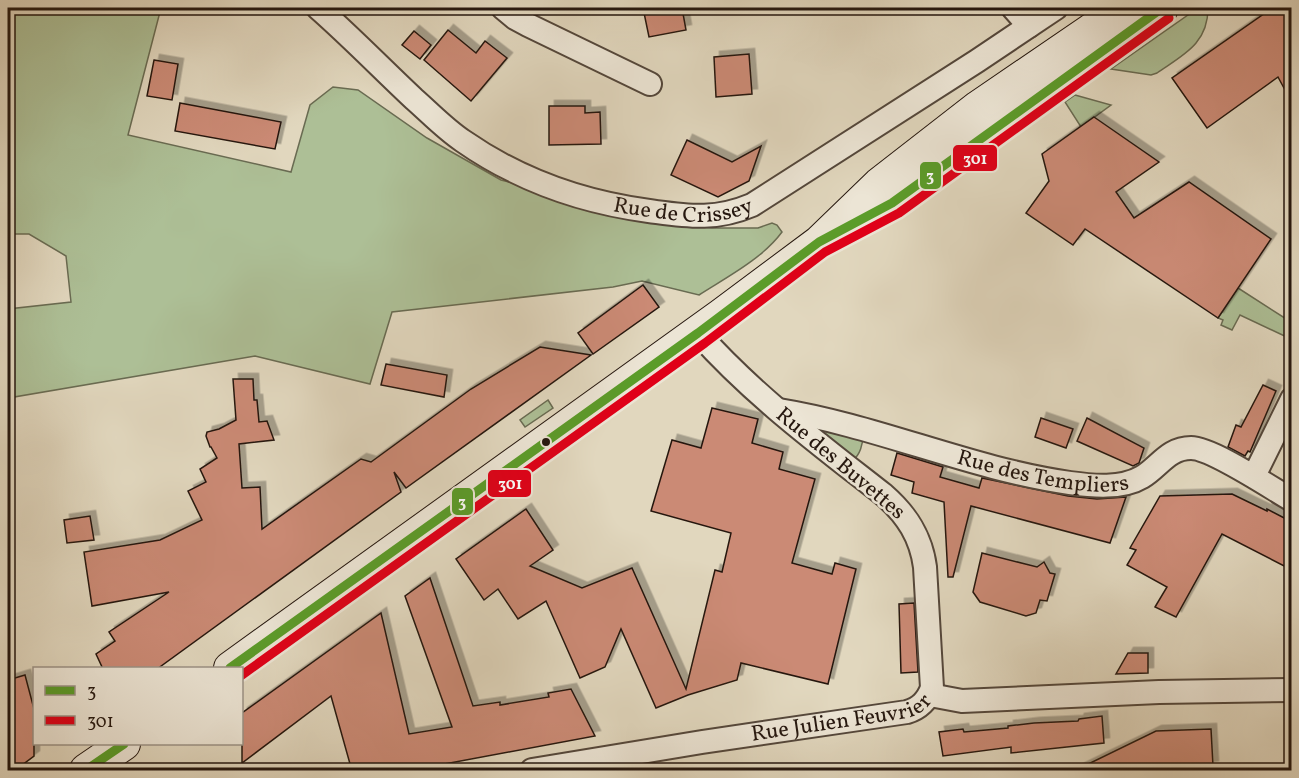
<svg xmlns="http://www.w3.org/2000/svg" width="1299" height="778" viewBox="0 0 1299 778" font-family="Vollkorn,serif">
<defs>
<filter id="shadow"><feDropShadow dx="5.5" dy="-5.5" stdDeviation="0" flood-color="#0004"/></filter>
</defs>
<rect width="100%" height="100%" fill="#e1d7be"/>
<filter id="stains"><feTurbulence type="fractalNoise" baseFrequency=".00333" numOctaves="4"/><feColorMatrix values="0 0 0 0 .2 0 0 0 0 .09 0 0 0 0 .02 0 0 0 .5 -.17"/></filter>
<radialGradient id="worn" r=".72"><stop offset=".6" stop-color="#630" stop-opacity="0"/><stop offset="1" stop-color="#630" stop-opacity=".3"/></radialGradient>
<!-- green -->
<g fill="#adbf96" stroke="#696b52" stroke-width="1.5">
<path d="M8 8H161L128 135 291 172 310 105 333 87 358 90 427 138 501 180 659 221 712 228H758L772 223 777 225 782 232C762 259 727 277 699 295L642 281 613 287 392 312 370 384 255 356 8 398V309L71 302 66 256 29 234H8Z"/>
<path d="M1198 8H1208C1208 44 1183 55 1157 73L1151 75 1111 69Z"/>
<path d="M1075 95 1111 105 1081 127 1065 102Z"/>
<path d="M1238 288 1291 322V339L1240 315 1232 330 1221 325 1223 320 1218 318Z"/>
<path d="M548 400 553 408 525 427 520 420Z"/>
<path d="M806 420 863 435C863 444 860 455 853 460Z"/>
</g>
<!-- building -->
<g fill="#cb8a75" stroke="#25170f" stroke-width="1.5" filter="url(#shadow)">
<path d="M643 8H682L686 30 649 37Z"/>
<path d="M1266 8H1292V103L1278 77 1207 128 1172 78 1265 13Z"/>
<path d="M448 30 476 53 485 41 507 58 471 101 424 60Z"/>
<path d="M414 31 431 45 420 59 402 45Z"/>
<path d="M749 54 752 94 716 97 714 57Z"/>
<path d="M154 60 178 64 172 100 147 96Z"/>
<path d="M180 103 281 122 275 149 175 131Z"/>
<path d="M549 106H585V113L600 112 601 144 549 145Z"/>
<path d="M1094 117 1159 162 1116 192 1134 218 1189 182 1271 239 1218 318 1085 229 1073 245 1026 213 1049 181 1042 154Z"/>
<path d="M687 140 732 162 761 146 749 181 718 197 671 175Z"/>
<path d="M643 285 659 307 593 354 578 333Z"/>
<path d="M540 347 591 355 406 488 394 472 401 492 157 669H103L96 654 115 641 109 632 169 592 92 606 84 552 160 540 202 520 188 491 206 482 200 469 217 458 211 447H210L206 436 207 432 219 429 236 420 233 379H253L254 400H257L259 422 267 421 274 440 239 444 242 488 260 487 262 529 361 459 371 462 471 389Z"/>
<path d="M386 364 447 375 444 397 381 385Z"/>
<path d="M1263 385 1276 391 1250 452 1248 451 1245 456 1228 447 1236 425 1241 427Z"/>
<path d="M712 408 758 419 752 443 783 452 779 469 815 479 792 563 832 574 835 563 856 569 828 684 741 663 737 680 688 695 656 708 621 629 605 667 580 678 546 601 518 619 498 589 484 600 456 559 526 509 553 550 530 566 582 588 632 568 686 689 715 570 722 572 731 533 651 511 672 440 701 448Z"/>
<path d="M1041 418 1073 429 1066 448 1035 437Z"/>
<path d="M1087 418 1144 448 1139 463 1133 466 1077 441Z"/>
<path d="M897 453 943 467 940 477 979 488 982 478 1068 496 1097 499 1126 497 1110 543 971 506 953 577H948L944 502 912 493 914 482 891 475Z"/>
<path d="M1232 494 1267 511V509L1292 522V570L1222 534 1176 617 1155 607 1167 587 1127 565 1136 550 1130 548 1160 496Z"/>
<path d="M90 516 94 540 67 543 64 520Z"/>
<path d="M982 553 1037 567 1044 562 1050 573 1055 574 1047 601 1040 600 1036 613 1026 616 980 602 973 592Z"/>
<path d="M430 578 473 706 500 702V705L549 697 548 693 571 689 595 736 407 771H352L331 696 242 763V713L381 613 409 734 452 727 405 596Z"/>
<path d="M914 603 918 672 901 673 899 604Z"/>
<path d="M1128 653H1148V673L1116 674Z"/>
<path d="M25 675 34 709V756L14 771H8V680Z"/>
<path d="M1102 716 1104 743 1011 753V747L943 756 939 732 963 729 964 732 1008 728V726L1034 723 1078 721 1079 719Z"/>
<path d="M1211 729 1213 766 1183 771H1074L1156 731Z"/>
</g>
<g fill="none" stroke-linecap="round" stroke-linejoin="round">
<!-- street casing -->
<g stroke="#54473b" stroke-width="26">
<g id="street">
<path id="s1" d="M318 8C351 37 382 69 414 99 430 113 445 129 463 141 519 180 581 202 649 211 688 216 714 221 752 205L977 61 1056 8"/>
<path d="M503 8 515 18 528 25 650 84"/>
<path d="M1013 8 1029 26"/>
<path id="s2" d="M779 410C878 426 971 469 1070 483 1092 486 1122 489 1142 477 1159 467 1168 448 1191 448 1212 448 1271 488 1292 500"/>
<path d="M1254 476 1292 399"/>
<path d="M930 695 962 701 1159 692 1292 690"/>
<path id="s3" d="M532 770 702 742 907 712C920 708 927 701 932 688L925 567C921 537 907 515 884 495 819 444 753 395 698 333"/>
</g>
</g>
<!-- secondary casing -->
<g stroke="#25170f" stroke-width="34">
<g id="secondary">
<path d="M854 223 898 198 1162 8"/>
<path d="M230 668 721 315 819 242 879 184 978 107 1123 8"/>
<path d="M86 770 124 744"/>
</g>
</g>
<!-- street -->
<use href="#street" stroke="#ece5d5" stroke-width="22"/>
<!-- secondary -->
<use href="#secondary" stroke="#ece5d5" stroke-width="32"/>
<!-- bus-1 casing -->
<g stroke="#ece5d5" stroke-width="14">
<g id="bus-1">
<path d="M230 668 698 333 819 242 892 203 1162 8"/>
<path d="M86 770 124 744"/>
</g>
</g>
<!-- bus-2 casing -->
<g stroke="#ece5d5" stroke-width="14">
<path id="bus-2" d="M242 675 705 343 825 252 899 213 1169 18"/>
</g>
<!-- bus-1 -->
<use href="#bus-1" stroke="#5b9c29" stroke-width="9"/>
<!-- bus-2 -->
<use href="#bus-2" stroke="#e00018" stroke-width="9"/>
</g>
<!-- markers -->
<circle fill="#25170f" stroke="#ece5d5" stroke-width="2" cx="546" cy="442" r="5"/>
<g text-anchor="middle" dominant-baseline="central" stroke-width="5" stroke-linejoin="round" paint-order="stroke">
<!-- street labels -->
<g font-size="22" fill="#25170f" stroke="#ece5d5">
<text stroke="none"><textPath href="#s1" startOffset="432">Rue de Crissey</textPath></text>
<text transform="translate(840 464) rotate(40)">Rue des Buvettes</text>
<text stroke="none"><textPath href="#s2" startOffset="272">Rue des Templiers</textPath></text>
<text stroke="none"><textPath href="#s3" startOffset="314">Rue Julien Feuvrier</textPath></text>
</g>
</g>
<g stroke="#ece5d5" stroke-width="2">
<rect x="952" y="144" width="46" height="28" rx="6" fill="#e00018"/>
<rect x="919" y="161" width="23" height="29" rx="6" fill="#5b9c29"/>
<rect x="487" y="469" width="45" height="29" rx="6" fill="#e00018"/>
<rect x="451" y="487" width="23" height="29" rx="6" fill="#5b9c29"/>
</g>
<g font-size="16" text-anchor="middle" font-weight="bold" fill="#fff">
<text x="975" y="164">301</text>
<text x="930" y="181">3</text>
<text x="510" y="489">301</text>
<text x="462" y="507">3</text>
</g>
<!-- margin -->
<rect width="1299" height="778" fill="none" stroke="#e1d7be" stroke-width="30"/>
<rect x="9" y="9" width="1281" height="760" fill="none" stroke="#25170f" stroke-width="3"/>
<rect x="15" y="15" width="1269" height="748" fill="none" stroke="#25170f" stroke-width="1.5"/>
<!-- legend -->
<rect x="33" y="667" width="210" height="78" fill="#ece5d5" stroke="#9c9386" stroke-width="1.5"/>
<rect x="45" y="686" width="30" height="9" fill="#5b9c29" stroke="#9c9386" stroke-width="1.5"/>
<text x="87" y="697" font-size="18" fill="#25170f">3</text>
<rect x="45" y="716" width="30" height="9" fill="#e00018" stroke="#9c9386" stroke-width="1.5"/>
<text x="87" y="727" font-size="18" fill="#25170f">301</text>
<rect width="100%" height="100%" filter="url(#stains)"/>
<rect width="100%" height="100%" fill="url(#worn)"/>
</svg>
